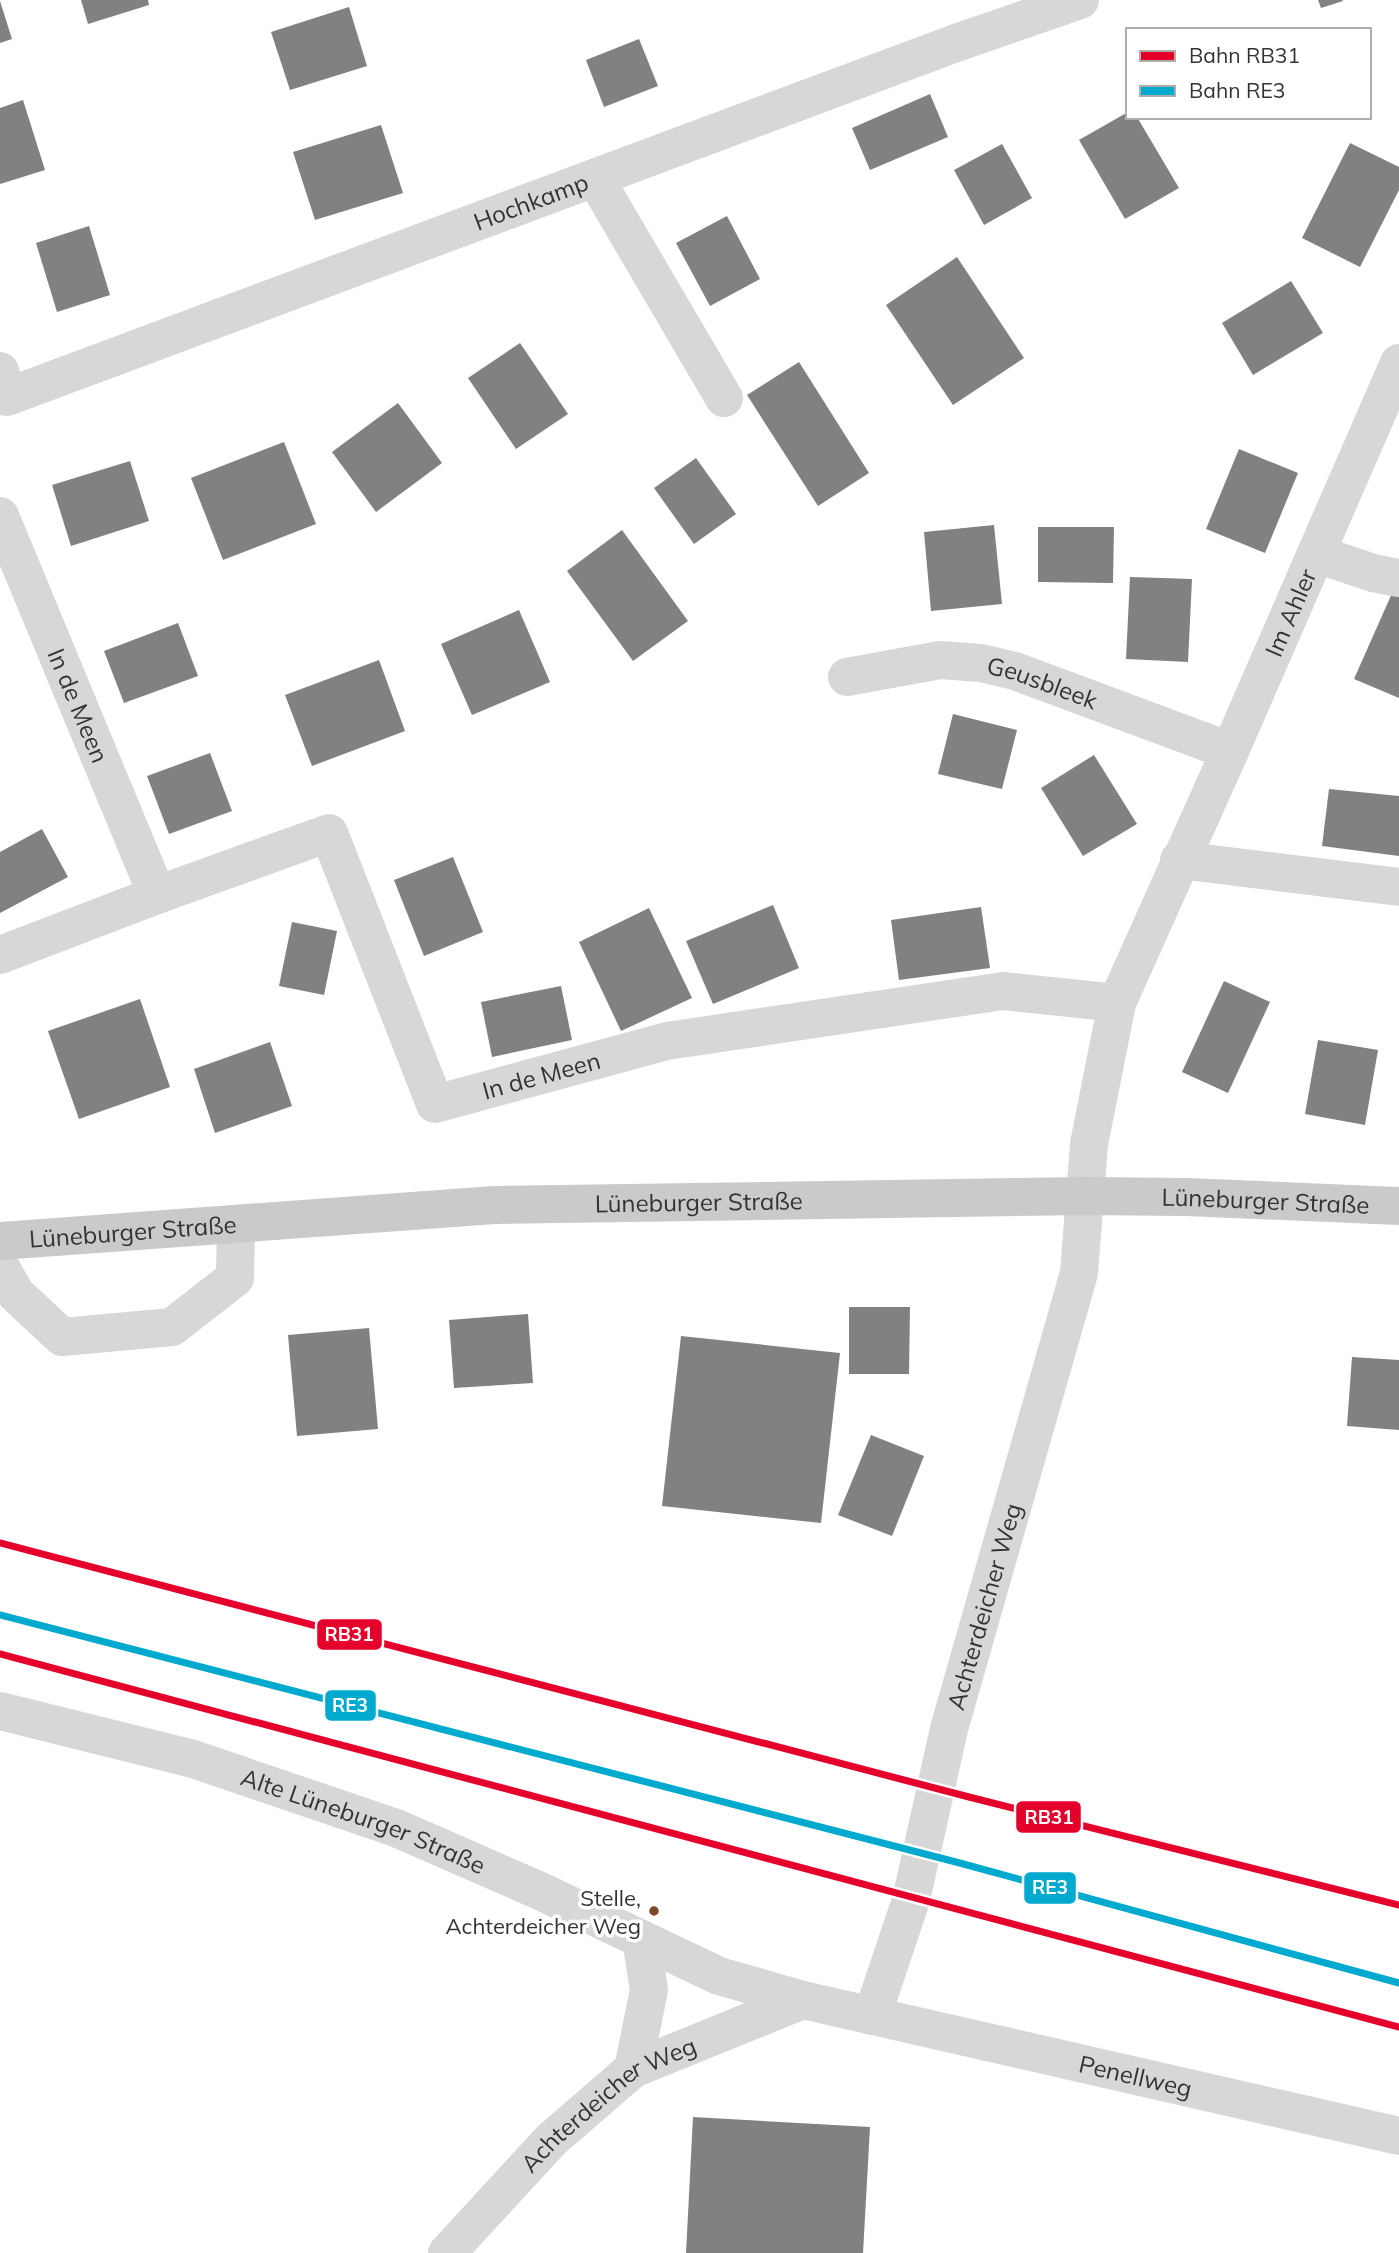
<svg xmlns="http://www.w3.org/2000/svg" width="1399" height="2253" viewBox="0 0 1399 2253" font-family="Mulish,sans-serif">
<rect width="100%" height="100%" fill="#fff"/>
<!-- building -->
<g fill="#818181">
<path d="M81 0H148L149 5 88 24Z"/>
<path d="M1318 0H1342L1343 1 1321 8Z"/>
<path d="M0 1 12 39 0 43Z"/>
<path d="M349 7 367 66 290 90 271 32Z"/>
<path d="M639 39 658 86 604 107 586 60Z"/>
<path d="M930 94 948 137 870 170 852 128Z"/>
<path d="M23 100 45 170 0 184V108Z"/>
<path d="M1128 112V117H1137L1179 188 1125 219 1079 140Z"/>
<path d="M381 125 403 193 315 220 293 152Z"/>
<path d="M1350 143 1399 167V190L1360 267 1302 238Z"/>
<path d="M1002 144 1032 198 984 225 954 170Z"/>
<path d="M727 216 760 279 710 306 676 243Z"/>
<path d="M89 226 110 295 57 312 36 243Z"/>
<path d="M957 257 1024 358 953 405 886 305Z"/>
<path d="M1291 281 1323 333 1253 375 1222 323Z"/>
<path d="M520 343 568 414 516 449 468 378Z"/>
<path d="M799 362 869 473 818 506 747 395Z"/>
<path d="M398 403 442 463 376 512 332 452Z"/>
<path d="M284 442 316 524 223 560 191 478Z"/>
<path d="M1239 449 1298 473 1265 553 1206 529Z"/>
<path d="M696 458 736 514 694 544 654 488Z"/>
<path d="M130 461 149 521 71 546 52 485Z"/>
<path d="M994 525 1002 604 931 611 924 532Z"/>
<path d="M1038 527H1114L1113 583 1038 582Z"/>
<path d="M622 530 688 621 633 661 567 571Z"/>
<path d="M1130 577 1192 579 1188 662 1126 659Z"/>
<path d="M1393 591 1399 594V698L1354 679Z"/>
<path d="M519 610 550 682 472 715 441 644Z"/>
<path d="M178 623 198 676 124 703 104 651Z"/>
<path d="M379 660 405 731 312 766 285 695Z"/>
<path d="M953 714 1017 730 1002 789 938 774Z"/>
<path d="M210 753 232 811 169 834 147 776Z"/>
<path d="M1094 755 1137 824 1083 856 1041 788Z"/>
<path d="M1329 789 1399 796V856L1322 846Z"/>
<path d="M42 829 68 877 0 913V852Z"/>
<path d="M453 857 483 932 424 956 394 880Z"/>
<path d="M773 905 799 968 713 1004 686 941Z"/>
<path d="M981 907 990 968 899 980 891 920Z"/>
<path d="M649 908 692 998 621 1031 579 942Z"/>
<path d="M292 922 337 931 324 995 279 986Z"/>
<path d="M1224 981 1270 1002 1228 1093 1182 1072Z"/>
<path d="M561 986 572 1040 492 1057 481 1002Z"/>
<path d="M140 999 170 1087 79 1119 48 1031Z"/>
<path d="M1318 1040 1378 1050 1365 1125 1305 1114Z"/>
<path d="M270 1042 292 1106 215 1133 194 1069Z"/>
<path d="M849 1307H910L909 1374H849Z"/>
<path d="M528 1314 533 1383 454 1388 449 1320Z"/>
<path d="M369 1328 378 1429 297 1436 288 1335Z"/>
<path d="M681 1336 840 1353 821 1523 662 1506Z"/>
<path d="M1352 1357 1399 1360V1430L1347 1426Z"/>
<path d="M871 1435 924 1456 892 1536 838 1515Z"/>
<path d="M693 2117 870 2127 863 2253H686Z"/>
</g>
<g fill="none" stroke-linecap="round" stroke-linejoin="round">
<!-- minor -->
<g stroke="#d7d7d7" stroke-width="38">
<path d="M595 178 724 398"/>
<path id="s1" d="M0 371 7 397 956 43 1080 0"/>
<path id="s2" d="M0 516 157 895"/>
<path d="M1317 554 1373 573 1399 578"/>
<path id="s3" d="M847 677 940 660 981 663 1015 671 1230 751"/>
<path d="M1179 860 1399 887"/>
<path id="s4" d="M0 955 157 895 329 833 435 1104 667 1041 1003 991 1117 1003"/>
<path d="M0 1266 16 1294 62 1337 172 1327 235 1278 236 1224"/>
<path id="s5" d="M0 1711 193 1759 396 1828 538 1890 719 1976 803 2000 1399 2136"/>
<path id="s6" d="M872 2016 911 1900 949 1729 1079 1273 1089 1144 1117 1003 1230 751 1399 363"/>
<path d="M633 2069 649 1990 641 1939"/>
<path id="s7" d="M447 2253 551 2140 633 2069 803 2000"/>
</g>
<!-- major -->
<path stroke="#cacaca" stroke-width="38" id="s8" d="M0 1241 495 1205 1085 1196 1186 1197 1399 1206"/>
<!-- rail-1 casing -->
<g stroke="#fff" stroke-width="12">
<g id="rail-1">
<path d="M0 1543 969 1797 1399 1905"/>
<path d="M0 1654 1399 2027"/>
</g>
</g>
<!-- rail-2 casing -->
<g stroke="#fff" stroke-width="12">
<path id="rail-2" d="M0 1615 956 1862 1399 1983"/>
</g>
<!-- rail-1 -->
<use href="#rail-1" stroke="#e4002b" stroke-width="7"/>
<!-- rail-2 -->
<use href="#rail-2" stroke="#00a9ce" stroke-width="7"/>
</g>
<!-- markers -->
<circle fill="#7a4b2a" stroke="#fff" stroke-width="2.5" cx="654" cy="1911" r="6"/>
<g text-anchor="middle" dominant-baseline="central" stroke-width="7" stroke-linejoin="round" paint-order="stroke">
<!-- bus labels -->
<g font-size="22" fill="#333" stroke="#fff" text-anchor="end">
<text x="641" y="1898">Stelle,<tspan x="641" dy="28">Achterdeicher Weg</tspan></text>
</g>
<!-- street labels -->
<g font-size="24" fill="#333" stroke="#fff">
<text stroke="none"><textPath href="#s1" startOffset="586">Hochkamp</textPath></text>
<text stroke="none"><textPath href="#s6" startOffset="1472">Im Ahler</textPath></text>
<text stroke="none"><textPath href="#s3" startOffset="200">Geusbleek</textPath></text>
<text stroke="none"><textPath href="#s2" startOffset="205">In de Meen</textPath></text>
<text stroke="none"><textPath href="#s4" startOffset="752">In de Meen</textPath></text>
<text stroke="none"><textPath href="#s8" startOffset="1267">Lüneburger Straße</textPath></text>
<text stroke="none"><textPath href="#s8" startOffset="700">Lüneburger Straße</textPath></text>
<text stroke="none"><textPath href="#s8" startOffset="133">Lüneburger Straße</textPath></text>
<text stroke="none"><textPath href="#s6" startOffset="425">Achterdeicher Weg</textPath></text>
<text stroke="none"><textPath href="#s5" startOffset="380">Alte Lüneburger Straße</textPath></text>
<text stroke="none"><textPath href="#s5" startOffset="1197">Penellweg</textPath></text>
<text stroke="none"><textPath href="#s7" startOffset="222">Achterdeicher Weg</textPath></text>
</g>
</g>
<g stroke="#fff" stroke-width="2.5">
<rect x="316" y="1618" width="67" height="33" rx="7" fill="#e4002b"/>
<rect x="324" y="1689" width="53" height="33" rx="7" fill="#00a9ce"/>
<rect x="1015" y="1800" width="67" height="34" rx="7" fill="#e4002b"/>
<rect x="1023" y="1871" width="54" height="34" rx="7" fill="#00a9ce"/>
</g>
<g font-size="19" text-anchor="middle" font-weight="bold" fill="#fff">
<text x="349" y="1641">RB31</text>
<text x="350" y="1712">RE3</text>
<text x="1049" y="1824">RB31</text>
<text x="1050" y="1894">RE3</text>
</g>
<!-- legend -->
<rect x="1126" y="28" width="245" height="91" fill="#ffffff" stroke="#adadad" stroke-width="2"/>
<rect x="1140" y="51" width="35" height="10" fill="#e4002b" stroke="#adadad" stroke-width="2"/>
<text x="1189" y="63" font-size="21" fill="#333333">Bahn RB31</text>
<rect x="1140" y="86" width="35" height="10" fill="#00a9ce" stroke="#adadad" stroke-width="2"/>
<text x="1189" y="98" font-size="21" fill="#333333">Bahn RE3</text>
</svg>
